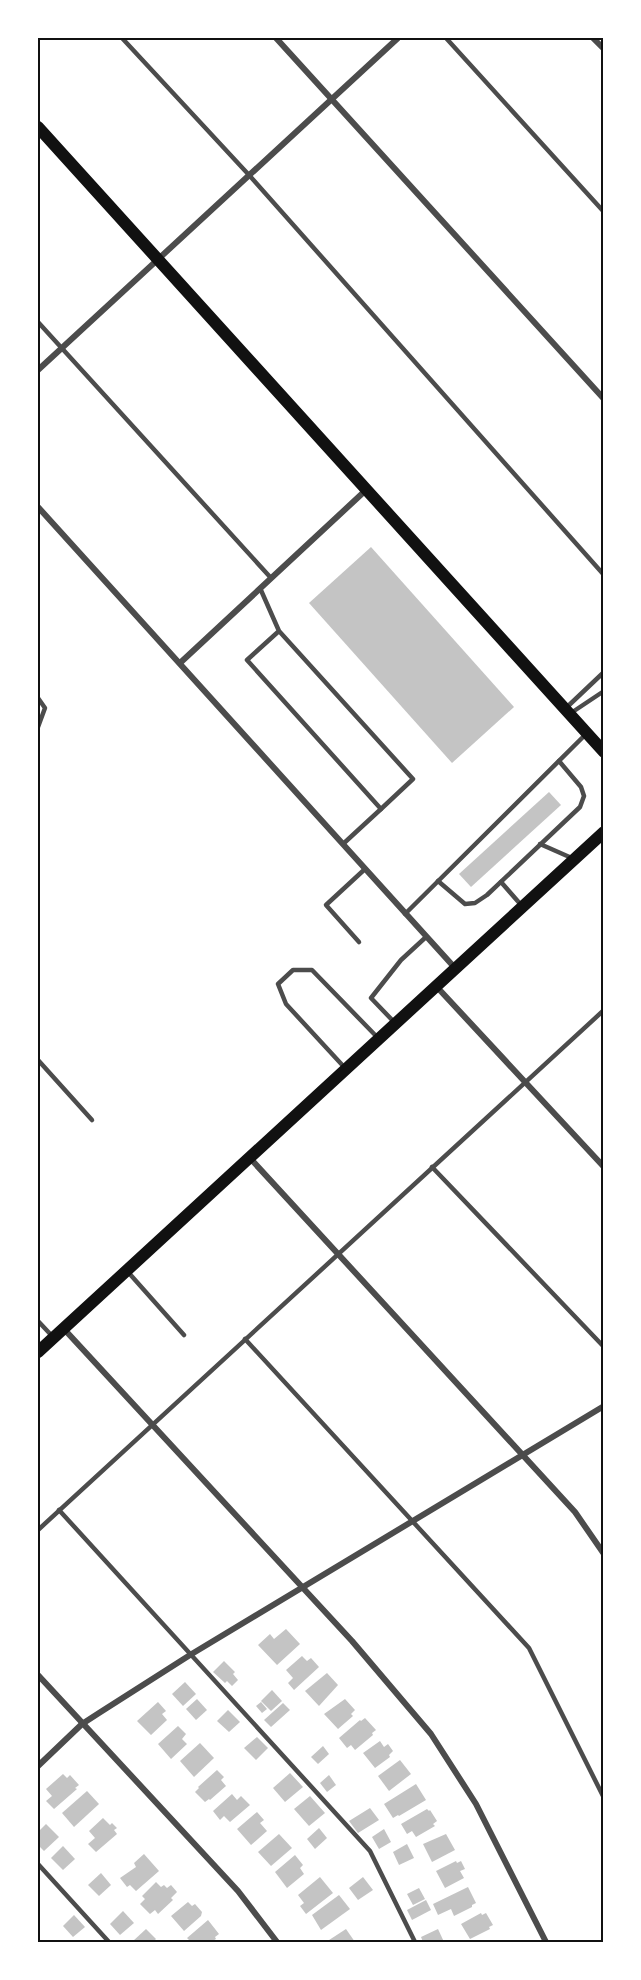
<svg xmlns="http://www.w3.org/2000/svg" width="641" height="1980" viewBox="0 0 641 1980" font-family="Rubik,sans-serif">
<rect width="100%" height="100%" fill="#fff"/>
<!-- building -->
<g fill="#c4c4c4">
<path d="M371 547 514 707 452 763 309 603Z"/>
<path d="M549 792 561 805 471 887 459 874Z"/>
<path d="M286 1629 300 1644 277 1665 258 1645 270 1634 274 1639Z"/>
<path d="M302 1656 307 1661 311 1658 319 1667 294 1690 288 1683 293 1678 286 1670Z"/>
<path d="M224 1661 235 1672 233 1674 238 1680 232 1686 227 1681 225 1683 213 1672Z"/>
<path d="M327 1673 338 1685 319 1706 305 1691Z"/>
<path d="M185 1682 196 1694 183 1706 172 1694Z"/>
<path d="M272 1690 282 1701 271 1711 261 1701Z"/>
<path d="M197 1699 207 1710 196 1720 186 1709Z"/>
<path d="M345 1699 355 1710 351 1714 353 1716 338 1729 324 1714Z"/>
<path d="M158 1702 166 1711 162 1714 167 1720 151 1735 137 1721Z"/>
<path d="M261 1702 267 1709 262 1713 256 1706Z"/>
<path d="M283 1703 290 1710 271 1727 264 1720Z"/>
<path d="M228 1710 240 1722 229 1732 217 1721Z"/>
<path d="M365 1718 376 1730 372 1733 373 1735 355 1750 351 1745 347 1748 339 1738 360 1720 361 1721Z"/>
<path d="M178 1726 186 1734 182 1739 187 1744 171 1759 158 1744Z"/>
<path d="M257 1737 268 1748 256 1760 244 1748Z"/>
<path d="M380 1741 384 1747 388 1744 393 1751 389 1755 390 1757 375 1768 363 1753Z"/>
<path d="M200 1743 214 1758 194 1777 180 1761Z"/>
<path d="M323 1746 329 1754 318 1764 311 1757Z"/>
<path d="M400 1760 411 1774 389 1791 378 1776Z"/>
<path d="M217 1770 224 1777 221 1780 226 1786 210 1800 209 1799 205 1802 195 1792 199 1788 198 1787Z"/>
<path d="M290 1773 303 1787 285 1802 273 1788Z"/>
<path d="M63 1774 67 1778 70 1775 79 1785 75 1788 77 1789 54 1809 46 1801 52 1796 46 1789Z"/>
<path d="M329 1775 336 1785 327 1792 320 1783Z"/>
<path d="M416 1784 426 1800 399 1816 398 1815 393 1818 384 1804Z"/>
<path d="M87 1791 99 1804 74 1827 62 1813Z"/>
<path d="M232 1794 237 1800 241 1796 250 1805 230 1822 224 1816 220 1820 213 1811Z"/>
<path d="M310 1796 325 1813 309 1826 294 1809Z"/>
<path d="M370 1808 379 1820 358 1833 349 1821Z"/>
<path d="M427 1809 429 1811 430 1810 437 1821 433 1824 435 1826 416 1837 412 1831 407 1834 401 1824Z"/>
<path d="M257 1812 264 1820 260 1823 267 1831 251 1845 237 1829Z"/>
<path d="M103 1818 110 1825 112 1823 117 1828 114 1830 117 1834 96 1852 88 1844 95 1838 89 1831Z"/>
<path d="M46 1824 59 1837 44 1851 38 1845V1832Z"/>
<path d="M319 1828 327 1838 315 1849 307 1839Z"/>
<path d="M384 1829 391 1842 379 1849 372 1837Z"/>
<path d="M279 1834 292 1848 271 1866 258 1852Z"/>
<path d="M446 1834 455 1850 432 1862 423 1844Z"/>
<path d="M407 1844 414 1858 399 1865 393 1852Z"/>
<path d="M63 1846 75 1859 63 1870 51 1858Z"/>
<path d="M144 1854 159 1871 136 1891 130 1885 127 1887 120 1878 136 1867 134 1863Z"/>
<path d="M295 1855 303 1865 300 1868 304 1874 287 1888 275 1872Z"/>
<path d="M456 1861 457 1863 461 1861 465 1869 460 1871 464 1878 445 1888 436 1871Z"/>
<path d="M101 1873 111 1885 99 1896 88 1885Z"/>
<path d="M320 1877 333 1893 306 1914 300 1906 304 1903 298 1895Z"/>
<path d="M363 1877 373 1890 358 1900 349 1888Z"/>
<path d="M156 1882 161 1887 164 1885 167 1888 171 1885 177 1892 171 1898 173 1900 158 1914 155 1910 150 1914 140 1904 145 1899 142 1896Z"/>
<path d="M468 1887 476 1903 472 1905V1907L454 1916 451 1909 438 1915 433 1904Z"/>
<path d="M419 1888 425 1899 413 1905 407 1894Z"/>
<path d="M339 1895 350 1909 321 1930 312 1915Z"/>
<path d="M426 1900 431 1910 412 1920 407 1910Z"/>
<path d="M188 1902 192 1906 195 1904 202 1912 201 1916 184 1931 171 1916Z"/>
<path d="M123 1911 134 1923 120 1935 110 1924Z"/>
<path d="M481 1913 482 1915 486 1913 493 1925 489 1927 490 1929 470 1939 461 1924Z"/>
<path d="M74 1915 85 1927 73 1937 63 1926Z"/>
<path d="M208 1920 219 1934 215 1937 216 1939 211 1942H191L187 1938Z"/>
<path d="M146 1929 156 1939 153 1942H135L133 1941Z"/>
<path d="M346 1929 355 1942H326Z"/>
<path d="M438 1929 444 1942H423L421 1937Z"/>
</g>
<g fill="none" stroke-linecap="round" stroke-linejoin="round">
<!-- service -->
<g stroke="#4c4c4c" stroke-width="4.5">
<path d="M122 38 249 175 604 575"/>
<path d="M446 38 604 212"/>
<path d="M38 322 271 578"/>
<path d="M260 588 279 631 247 660 381 809 413 779 279 631"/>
<path d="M38 698 45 708 38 727"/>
<path d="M566 708 604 672"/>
<path d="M571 713 604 691"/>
<path d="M343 844 381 809"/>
<path d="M540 844 574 859"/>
<path d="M438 881 465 904 475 903 487 895 580 807 584 796 581 787 559 761"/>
<path d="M501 882 522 906"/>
<path d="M405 914 586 734"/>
<path d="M359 942 326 905 365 869"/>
<path d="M395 1023 371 998 401 960 426 937"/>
<path d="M38 1060 92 1120"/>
<path d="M345 1068 286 1004 278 984 293 970H312L378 1038"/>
<path d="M432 1167 604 1347"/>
<path d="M128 1272 184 1335"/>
<path d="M38 1321 53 1337"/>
<path d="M245 1339 529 1648 604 1798"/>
<path d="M59 1510 370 1851 415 1942"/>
<path d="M38 1530 604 1010"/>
<path d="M38 1864 109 1942"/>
</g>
<!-- minor -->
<g stroke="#4c4c4c" stroke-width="6">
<path d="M276 38 604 399"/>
<path d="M593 38 604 49"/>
<path d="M38 370 398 38"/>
<path d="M38 507 455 968"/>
<path d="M180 663 366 490"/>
<path d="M436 986 604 1167"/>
<path d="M249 1157 575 1512 604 1554"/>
<path d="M64 1329 352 1641 431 1734 476 1804 546 1942"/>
<path d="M38 1675 238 1891 277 1942"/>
<path d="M38 1766 82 1724 99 1713 190 1655 604 1406"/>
</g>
<!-- secondary -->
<g stroke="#111" stroke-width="12">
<path d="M38 127 604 752"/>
<path d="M38 1352 604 832"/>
</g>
</g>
<!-- border -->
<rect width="641" height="1980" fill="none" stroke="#ffffff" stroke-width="78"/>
<rect x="39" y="39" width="563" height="1902" fill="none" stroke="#111" stroke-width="2"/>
</svg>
